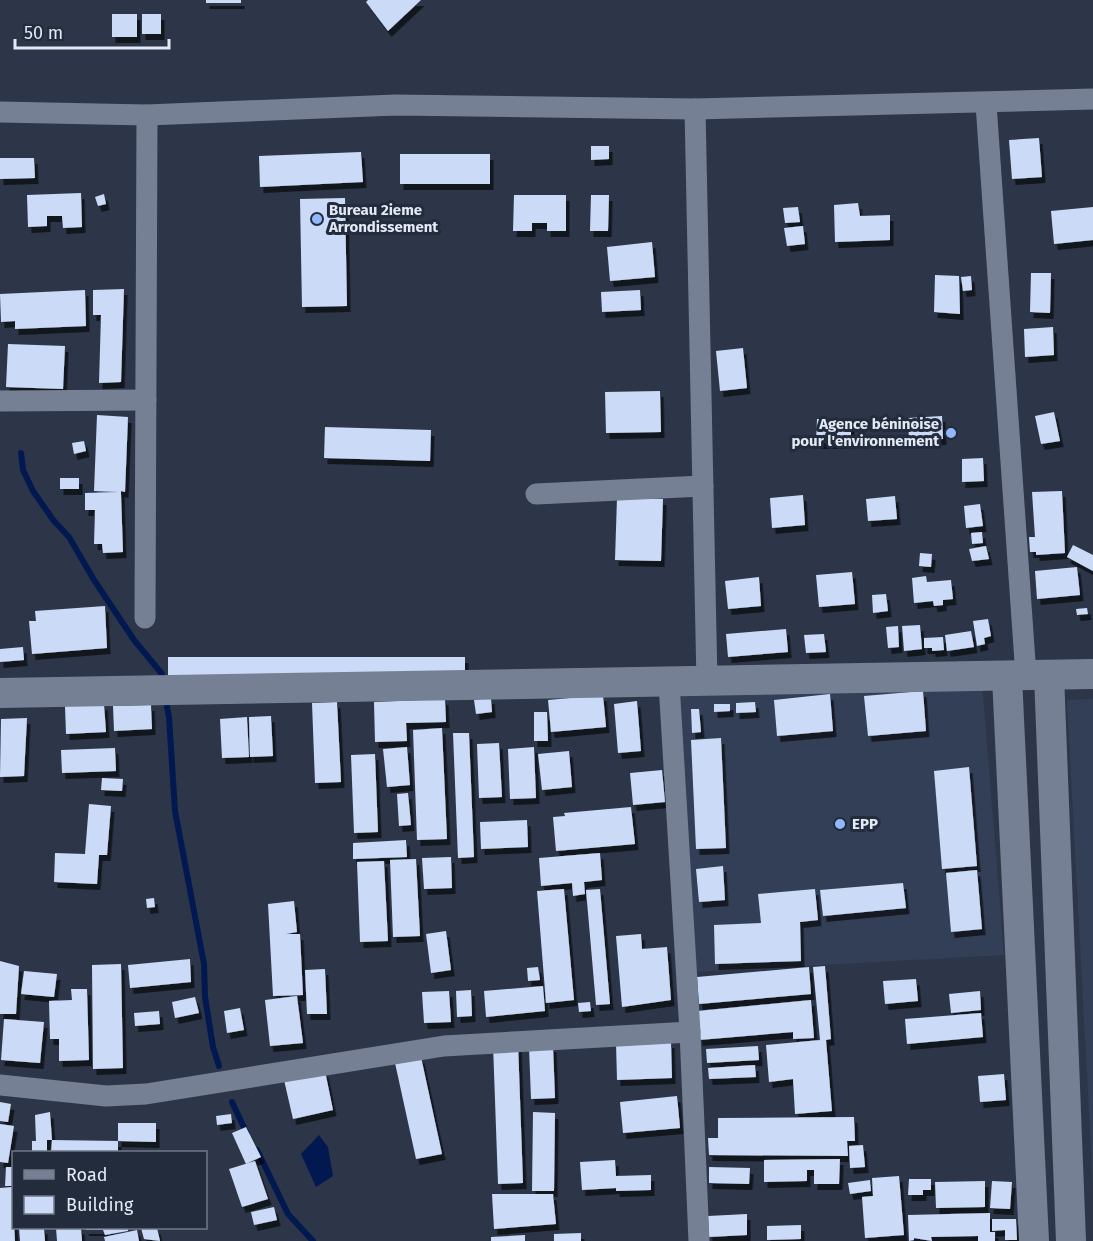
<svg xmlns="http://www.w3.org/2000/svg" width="1093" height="1241" viewBox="0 0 1093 1241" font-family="'Fira Sans',sans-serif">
<defs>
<filter id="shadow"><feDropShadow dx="3.5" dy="6" stdDeviation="0" flood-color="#0009"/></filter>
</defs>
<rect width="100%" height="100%" fill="#2c3648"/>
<!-- built -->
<g fill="#333f56">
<path d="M982 682 1004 955 693 972 679 692Z"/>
<path d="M1093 699V1188L1067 700Z"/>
</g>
<!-- water -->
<path fill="#011950" d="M319 1135 328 1147 333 1176 316 1187 301 1154Z"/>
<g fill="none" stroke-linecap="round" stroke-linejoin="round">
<!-- stream -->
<g stroke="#011950" stroke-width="6">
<path d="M21 453 23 470 33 491 54 521 69 537 94 580 134 640 162 674V681"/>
<path d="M165 697 169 717 175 811 204 964 205 997 213 1047 219 1066"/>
<path d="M232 1102 247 1134"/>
<path d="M257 1150 288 1214 313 1241"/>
</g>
</g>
<!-- building -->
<g fill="#cbdbf7" filter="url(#shadow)">
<rect x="206" y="0" width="35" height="3"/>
<path d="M368 0H421L388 31 366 2Z"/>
<rect x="112" y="14" width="25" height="23"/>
<rect x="142" y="14" width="19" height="20"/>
<path d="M1039 138 1042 177 1012 179 1009 140Z"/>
<path d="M591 146H609V159L591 160Z"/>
<path d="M361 152 363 182 260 187 259 156Z"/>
<rect x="400" y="154" width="90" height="30"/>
<path d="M0 158H34L35 178 0 179Z"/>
<path d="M81 193 82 227 63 228 62 216H47V226L28 227 27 195Z"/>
<path d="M104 194 106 204 98 206 95 197Z"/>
<path d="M514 195H566V231H547V223H532V231H513Z"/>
<path d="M591 195H609L608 231H590Z"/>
<path d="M345 198 347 306 302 307 300 199Z"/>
<path d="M858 203 860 216 890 215V240L835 242 834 205Z"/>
<path d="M798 207 800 222 785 223 783 208Z"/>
<path d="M1093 207V240L1054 244 1051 211Z"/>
<path d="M803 226 805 244 787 246 784 228Z"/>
<path d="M652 242 655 277 610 281 607 247Z"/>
<path d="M1031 273H1051L1050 313 1030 312Z"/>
<path d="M935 275 959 276 960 314 934 312Z"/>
<path d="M971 276 972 290 963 291 961 277Z"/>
<path d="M124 289 121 382 99 383 101 315H93V290Z"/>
<path d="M85 290 86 326 15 329V321L1 322 0 294Z"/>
<path d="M640 290 641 310 602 312 601 292Z"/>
<path d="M1053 327 1054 355 1025 357 1024 329Z"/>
<path d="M8 344 65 346 63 389 6 387Z"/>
<path d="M743 348 747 388 720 391 716 351Z"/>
<path d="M660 391 661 432 606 433 605 392Z"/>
<path d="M1054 412 1060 441 1041 444 1035 416Z"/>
<path d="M97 415 128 417 125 492 121 491V494L123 552 103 553 102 544H94L95 510H85V493L119 492 94 491Z"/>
<path d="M942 416 943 439 909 440 908 418Z"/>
<path d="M817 419 851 420V443H816Z"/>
<path d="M325 427 431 430 430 461 324 458Z"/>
<path d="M84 441 86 451 74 454 72 443Z"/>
<path d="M983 458 984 481 962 482V459Z"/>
<rect x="60" y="478" width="19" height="11"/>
<path d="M1062 491 1065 553 1036 555V552H1030L1029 537H1035L1032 492Z"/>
<path d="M803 495 805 525 772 528 770 498Z"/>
<path d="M895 496 897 519 868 521 866 499Z"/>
<path d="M617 498 663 499 661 561 615 560Z"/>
<path d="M980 504 983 526 966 528 964 506Z"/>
<path d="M982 532 983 543 972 544 971 533Z"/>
<path d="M1073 545 1093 555V571L1067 557Z"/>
<path d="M986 546 989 559 972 561 969 549Z"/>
<path d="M920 553 932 554 931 567 919 566Z"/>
<path d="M1077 567 1080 595 1037 599 1035 571Z"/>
<path d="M852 572 855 604 819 607 816 575Z"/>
<path d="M926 576 927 582 951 580 953 599 943 600V605L934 606 933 601 914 603 912 578Z"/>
<path d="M759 577 761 606 728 609 725 581Z"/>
<path d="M886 594 888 611 873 613 872 595Z"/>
<path d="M105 606 107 648 32 654 29 621H36L35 611Z"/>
<path d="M1087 608 1088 614 1077 615 1076 609Z"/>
<path d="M988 619 991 636 984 638 985 644 977 646 973 621Z"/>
<path d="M920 625 922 649 904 651 902 626Z"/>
<path d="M898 626 899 647 888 648 886 627Z"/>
<path d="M786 629 788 652 728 657 726 634Z"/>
<path d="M971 631 974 647 947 651 945 635Z"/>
<path d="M824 634 826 652 806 653 804 635Z"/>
<path d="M943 637 944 650 932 651V648H924V638Z"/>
<path d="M23 647 24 660 0 662V649Z"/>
<path d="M168 657H465V680L168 676Z"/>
<path d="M923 691 926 731 868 736 864 696Z"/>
<path d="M830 694 833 731 777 736 774 700Z"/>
<path d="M603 695 606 727 551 732 548 700Z"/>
<path d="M491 698 492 712 476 714 474 700Z"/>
<path d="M445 699 446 722 406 723 407 741 375 742 374 702Z"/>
<path d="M637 701 641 751 618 753 614 704Z"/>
<path d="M337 702 341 782 315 783 312 703Z"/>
<path d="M755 702 756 712 736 713V703Z"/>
<path d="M104 704 106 732 66 734 65 706Z"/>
<path d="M714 704H730V711L714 712Z"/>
<path d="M151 705 152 729 114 731 113 706Z"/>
<path d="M691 709H699L701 732 692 733Z"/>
<path d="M534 712H547L548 741H534Z"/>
<path d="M271 716 273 756 250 757 249 717Z"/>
<path d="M247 717 249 757 222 758 220 719Z"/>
<path d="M27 718 24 776 0 777 1 719Z"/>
<path d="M442 728 447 839 417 840 413 730Z"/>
<path d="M453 733H469L474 857 458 858Z"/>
<path d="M721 738 726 848 696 849 691 740Z"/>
<path d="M499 743 502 797 479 798 477 744Z"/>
<path d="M407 747 410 785 387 787 383 749Z"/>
<path d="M534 747 536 798 510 799 508 749Z"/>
<path d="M115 748 116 771 62 773 61 750Z"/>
<path d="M569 751 572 787 542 790 538 754Z"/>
<path d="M375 754 378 832 354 833 351 755Z"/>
<path d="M969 767 977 866 942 869 934 771Z"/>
<path d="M662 770 665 802 633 805 630 773Z"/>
<path d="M102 778 123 779 122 791 101 790Z"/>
<path d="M408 793 411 825 399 826 397 794Z"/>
<path d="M89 804 111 806 107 855H99L97 884 54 882 55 853 85 854Z"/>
<path d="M631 807 635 844 556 851 553 817 565 816 564 813Z"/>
<path d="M527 820 528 847 481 849 480 822Z"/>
<path d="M406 840 407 857 353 859V843Z"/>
<path d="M600 853 602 880 584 882 585 894 573 896 572 883 541 886 539 858Z"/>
<path d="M451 857 452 888 424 889 422 858Z"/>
<path d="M416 859 420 936 393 937 390 860Z"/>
<path d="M384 861 388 941 360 942 357 862Z"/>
<path d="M723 866 725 900 699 902 696 869Z"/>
<path d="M977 870 982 929 951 932 946 873Z"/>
<path d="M903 883 906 908 823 916 820 890Z"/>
<path d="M564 889 574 1000 546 1003 537 891Z"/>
<path d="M600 889 610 1004 596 1005 586 890Z"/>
<path d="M815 889 818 920 800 922 801 961 715 964 714 925 761 923 758 894Z"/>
<path d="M154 898 155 907 147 908 146 899Z"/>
<path d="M294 901 297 932 286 934H300L303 995 273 996 268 904Z"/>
<path d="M446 931 451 970 431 973 426 934Z"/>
<path d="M641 934 642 949 667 947 671 1000 622 1007 616 936Z"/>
<path d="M190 959 191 982 130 988 128 965Z"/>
<path d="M0 961 19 966 16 1014H0Z"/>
<path d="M121 964 123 1068 93 1069 92 965Z"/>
<path d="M825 966 831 1039 826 1040 832 1111 795 1114 793 1079 769 1082 766 1045 820 1040 813 967Z"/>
<path d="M538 967 540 980 528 981 527 968Z"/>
<path d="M809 967 811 994 699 1004 697 977Z"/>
<path d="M325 969 327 1014H307L305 970Z"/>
<path d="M24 971 57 974 54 997 21 994Z"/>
<path d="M916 979 918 1001 885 1004 883 981Z"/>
<path d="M543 986 545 1011 486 1017 484 991Z"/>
<path d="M71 989H87L89 1060 59 1061V1039H50L49 1001 72 1000Z"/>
<path d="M471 990 472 1016 457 1017 456 991Z"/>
<path d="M449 991 451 1022 424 1023 422 992Z"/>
<path d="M980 991 981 1010 951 1013 949 994Z"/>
<path d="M297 996 303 1043 270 1046 265 1000Z"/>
<path d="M195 997 199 1013 175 1018 172 1002Z"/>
<path d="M811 1000 814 1038 793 1039V1032L699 1040 697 1011Z"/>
<path d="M590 1002 591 1011 579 1012 578 1003Z"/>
<path d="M240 1008 244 1030 227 1033 224 1011Z"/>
<path d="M159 1011 160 1024 135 1026 134 1013Z"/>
<path d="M981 1013 983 1037 907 1044 905 1019Z"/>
<path d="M4 1019 44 1022 40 1063 1 1060Z"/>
<path d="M671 1042 672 1078 617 1080 616 1043Z"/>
<path d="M518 1043 523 1183 498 1184 493 1044Z"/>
<path d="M553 1046 555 1098 531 1099 529 1047Z"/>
<path d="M758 1046 759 1060 707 1063 706 1049Z"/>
<path d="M421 1057 442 1154 416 1159 395 1063Z"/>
<path d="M755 1065 756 1077 709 1079 708 1068Z"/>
<path d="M325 1071 333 1110 293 1119 284 1080Z"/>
<path d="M1004 1074 1006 1100 980 1102 978 1076Z"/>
<path d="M677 1096 680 1128 623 1133 620 1102Z"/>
<path d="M0 1102 11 1104 8 1122 0 1121Z"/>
<path d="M50 1112 52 1140H47V1152H32V1141H36L35 1115Z"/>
<path d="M533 1112 555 1113 554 1191H532Z"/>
<path d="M231 1114 232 1123 217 1125 216 1116Z"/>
<path d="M854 1117 855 1141H847L848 1156 709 1155 708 1138H718V1118Z"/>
<path d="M118 1123H156V1142L118 1141Z"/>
<path d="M0 1124 14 1126 8 1163 0 1162Z"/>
<path d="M246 1127 261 1157 246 1164 232 1133Z"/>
<path d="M52 1140 118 1141V1152H51Z"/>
<path d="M863 1145 865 1167 850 1168 849 1146Z"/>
<path d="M840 1159 839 1184H814V1170H807V1181L764 1182V1160Z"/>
<path d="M615 1160 616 1176 651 1175V1190L616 1191V1188L582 1190 580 1162Z"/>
<path d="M255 1161 268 1199 242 1207 229 1169Z"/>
<path d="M6 1167H14V1186H5Z"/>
<path d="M709 1167 750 1168 749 1184 709 1183Z"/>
<path d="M899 1176 904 1235 865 1238 862 1197 873 1196 872 1178Z"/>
<path d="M909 1179H931V1190H923V1195H908Z"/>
<path d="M870 1180 871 1191 850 1194 848 1183Z"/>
<path d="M985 1181V1207L936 1208 935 1182Z"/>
<path d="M992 1181 1012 1182 1010 1209 990 1208Z"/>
<path d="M12 1187 15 1241H0V1188Z"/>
<path d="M492 1194H553L556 1224 494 1229Z"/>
<path d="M274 1207 277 1220 254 1225 251 1212Z"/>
<path d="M990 1213V1232H995V1241H978V1236L931 1237 932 1241 914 1238V1240L909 1241 908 1215Z"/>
<path d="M747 1214V1235L709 1237 708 1216Z"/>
<path d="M992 1219H1016L1017 1240H1005V1230L992 1231Z"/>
<path d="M801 1225V1239L767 1240V1226Z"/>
<path d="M19 1228H44L45 1241H20Z"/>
<path d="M56 1228H81L82 1241H57Z"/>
<path d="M85 1228H128V1231L105 1235 103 1230H86Z"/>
<path d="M141 1228H157L160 1241 144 1239Z"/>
<path d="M137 1230 139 1241H105L104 1237Z"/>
<path d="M581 1233V1241H554V1234Z"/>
<path d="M525 1235V1241H491V1237Z"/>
</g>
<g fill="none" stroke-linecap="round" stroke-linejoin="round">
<!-- street -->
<g stroke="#758095" stroke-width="21">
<path d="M986 104 1026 676"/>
<path d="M695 109 707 682"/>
<path d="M0 112 147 115 396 105 695 109 1093 99"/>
<path d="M0 401 146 400"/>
<path d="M536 494 703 486"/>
<path d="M145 618 147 115"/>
<path d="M669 683 690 1032 699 1241"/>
<path d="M0 1085 106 1096 146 1094 444 1046 690 1032"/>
</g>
<!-- secondary -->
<g stroke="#758095" stroke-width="30">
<path d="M1049 675 1071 1241"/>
<path d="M1007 677 1034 1241"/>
<path d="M0 693 1093 674"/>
</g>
</g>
<!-- markers -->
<g fill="#91b8fd" stroke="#222c3d" stroke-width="2">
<circle cx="317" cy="219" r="6"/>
<circle cx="951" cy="433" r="6"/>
<circle cx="840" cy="824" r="6"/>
</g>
<g text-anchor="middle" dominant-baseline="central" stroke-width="6" stroke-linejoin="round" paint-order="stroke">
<!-- poi labels -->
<g font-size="15" font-weight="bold" fill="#e3e9f5" stroke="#222c3d" text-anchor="start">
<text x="329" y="210">Bureau 2ieme<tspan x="329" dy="17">Arrondissement</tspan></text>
<text x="939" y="424" text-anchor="end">Agence béninoise<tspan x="939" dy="17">pour l'environnement</tspan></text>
<text x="852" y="824">EPP</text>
</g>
</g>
<!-- legend -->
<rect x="12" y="1151" width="195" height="78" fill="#222c3d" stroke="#6f7887" stroke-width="1.5"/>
<rect x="24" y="1170" width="30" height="9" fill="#758095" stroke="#6f7887" stroke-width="1.5"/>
<text x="66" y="1181" font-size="18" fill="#e3e9f5">Road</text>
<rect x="24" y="1196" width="30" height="18" fill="#cbdbf7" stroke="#6f7887" stroke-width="1.5"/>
<text x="66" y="1211" font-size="18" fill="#e3e9f5">Building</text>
<!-- scale -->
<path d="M15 39v9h154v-9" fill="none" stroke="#e3e9f5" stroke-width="3"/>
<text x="24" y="39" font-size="18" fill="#e3e9f5" stroke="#222c3d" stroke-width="4.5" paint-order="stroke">50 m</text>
</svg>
